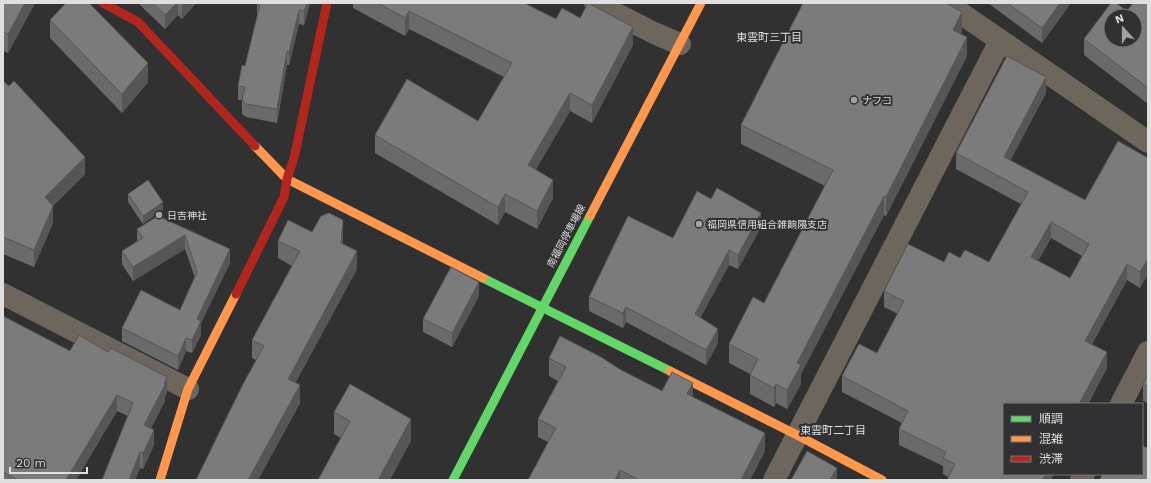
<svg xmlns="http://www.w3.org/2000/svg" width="1151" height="483" viewBox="0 0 1151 483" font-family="'Work Sans','Noto Sans JP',sans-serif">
<rect width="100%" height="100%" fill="#313131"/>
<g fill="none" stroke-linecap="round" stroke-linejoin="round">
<!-- street -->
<g stroke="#6c665c" stroke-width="22">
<path d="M595 3 654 33 680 44"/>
<path d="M946 3 1148 142"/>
<path d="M3 294 188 389"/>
<path d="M1121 404 1148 352"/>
<path d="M774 480 1000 41"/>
<path d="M1081 480 1084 474"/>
</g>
<!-- fast -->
<g stroke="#63d668" stroke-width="9">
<path d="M483 278 670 371"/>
<path d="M453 480 590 216"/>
</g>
<!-- slow -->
<g stroke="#ff974d" stroke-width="9">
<path d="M255 146 287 179 483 278"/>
<path d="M590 216 701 3"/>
<path d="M670 371 797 435 882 480"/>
<path d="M160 480 188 389 236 294"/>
</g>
<!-- jam -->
<g stroke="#b3261e" stroke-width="9">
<path d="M103 3 138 22 255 146"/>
<path d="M236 294 284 197 287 179 294 158 327 3"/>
</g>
</g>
<!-- wall -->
<g fill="#6b6a6a" fill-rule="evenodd">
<path d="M3 3H35L8 53 3 51Z"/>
<path d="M138 3H196L182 19 178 15 165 29Z"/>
<path d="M257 3H310L304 25 299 24 289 65H287L277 123 246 117 242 114V100H238V86L245 66 257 16Z"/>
<path d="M353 3H524L556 19 633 45 592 123 570 111 536 169 553 198 537 229 505 212 498 225 375 153V135L478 121 504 77 409 29 405 36 353 8Z"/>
<path d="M988 3H1071L1042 43Z"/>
<path d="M1148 3V104L1084 55V39L1127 11Z"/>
<path d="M50 20 148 82 122 113 50 38Z"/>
<path d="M962 31 961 34 967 56 886 216 884 215 801 374V384L787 409 776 403 774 407 750 394V374L729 363V344L764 303 825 186 741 144V125Z"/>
<path d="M3 81 85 174 53 206V223L34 267 3 254Z"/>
<path d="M1046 93 1010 160 1085 200 1148 158V274L1140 288 1127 280 1092 344 1107 368 1088 404H1004L1054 474 1051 480H947L948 477 943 474V466L899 445V429L902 423 842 392V376L877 353 898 314 884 307V291L944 262 960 258 989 262 1021 204 956 169V153ZM1051 238 1082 256 1070 278 1038 261Z"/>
<path d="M128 194 163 209 143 224 128 202Z"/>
<path d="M711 199 761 227 738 269 729 265 700 318 718 343 706 365 626 322 623 328 589 311V297L673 238Z"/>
<path d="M158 216 230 263 201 323V335L192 353 186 351 178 370 122 341V328L180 310 195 278 185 249 133 281 122 264V251L137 241V229Z"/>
<path d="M343 238V244L357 269 295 383 300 403 258 480H196L256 360 252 358V340L292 266 278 258V241Z"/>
<path d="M479 296 452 347 423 332V319Z"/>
<path d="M3 316 70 351 167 392 165 397V401L151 428 154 445 143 469 140 468 135 480H102L128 416 117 411 76 480H3Z"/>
<path d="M549 358 621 370 662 391 693 397 765 451 750 480H528L548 442 538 437V419L558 381 549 376Z"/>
<path d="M1148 375V403L1143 401V384Z"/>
<path d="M334 412 411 441 341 438 334 434Z"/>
</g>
<!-- shaded-wall -->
<g fill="#575656">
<path d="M25 3H35L8 53V34Z"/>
<path d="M177 3H178V15L165 29V15Z"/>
<path d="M184 3H196L182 19V5Z"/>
<path d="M307 3H310L304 25V11Z"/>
<path d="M1060 3H1071L1042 43V28Z"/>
<path d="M299 10V24L289 65V52Z"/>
<path d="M409 11V29L405 36V18Z"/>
<path d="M962 12V31L953 49V30Z"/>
<path d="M633 27V45L592 123V105Z"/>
<path d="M967 37V56L886 216V197Z"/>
<path d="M287 51V65L277 123V109Z"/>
<path d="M148 63V82L122 113V94Z"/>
<path d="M1046 77V93L1004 173V157Z"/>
<path d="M570 93V111L528 183V165Z"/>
<path d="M85 157V174L45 213V197Z"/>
<path d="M553 180V198L537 229V211Z"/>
<path d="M505 194V212L498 225V207Z"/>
<path d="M884 196V215L801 374V384L787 409V390L797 363Z"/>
<path d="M163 202V209L143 224V216Z"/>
<path d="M53 206V223L34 267V250Z"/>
<path d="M761 213V227L738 269V255Z"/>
<path d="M343 220V238L341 261V243Z"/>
<path d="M1051 222V238L1031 273V257Z"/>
<path d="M185 235V249L133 281V267Z"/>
<path d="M230 249V263L201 323V335L192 353V340L197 319Z"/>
<path d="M729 250V265L695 328V314Z"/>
<path d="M357 251V269L288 397V379Z"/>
<path d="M1148 259V274L1140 288V272Z"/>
<path d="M1127 264V280L1085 357V341Z"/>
<path d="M479 282V296L452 347V333Z"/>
<path d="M626 307V322L623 328V313Z"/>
<path d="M718 329V343L706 365V350Z"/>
<path d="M186 338V351L178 370V356Z"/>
<path d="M1107 352V368L1088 404H1079Z"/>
<path d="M167 377V392L165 397V401L144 441V425Z"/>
<path d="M693 383V401L687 394Z"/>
<path d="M776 384V403L774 407V388Z"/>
<path d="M300 385V403L258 480H248Z"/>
<path d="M117 395V411L76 480H66Z"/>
<path d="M411 419V441L390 480H378Z"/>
<path d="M154 430V445L143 469V453Z"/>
<path d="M765 433V451L750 480H741Z"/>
<path d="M140 452V468L135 480H129Z"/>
<path d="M837 468V480H830Z"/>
<path d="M620 470V480H615Z"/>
<path d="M1046 474H1054L1051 480H1042Z"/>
</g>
<!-- building -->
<g fill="#7c7b7b" stroke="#575656" fill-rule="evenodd">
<path d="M3 3H25L8 34 3 32Z"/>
<path d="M66 3H89L148 63 122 94 50 20Z"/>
<path d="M152 3H177L165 15Z"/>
<path d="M257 3H307L304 11 299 10 289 52 287 51 277 109 246 104 242 100 245 87 238 86 242 65 245 66 260 5H257Z"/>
<path d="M378 3H524L556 19 562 8 580 18 588 3 633 27 592 105 570 93 528 165 553 180 537 211 505 194 498 207 375 135 407 79 478 121 512 63 409 11 405 18Z"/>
<path d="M803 3H946L962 12 953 30 967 37 886 197 884 196 797 363 801 365 787 390 776 384 774 388 750 375 758 359 729 344 753 297 764 303 833 170 741 125Z"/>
<path d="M1007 3H1060L1042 28Z"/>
<path d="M1111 3H1116L1127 11 1133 3H1148V88L1084 39ZM1111 16H1135V40H1111Z"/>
<path d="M1007 56 1046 77 1004 157 1085 200 1118 141 1148 158V259L1140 272 1127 264 1085 341 1107 352 1079 404H1004V474H1046L1042 480H947L955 464 943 458 946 452 899 429 908 411 842 376 859 344 877 353 904 301 884 291 908 244 944 262 949 252 960 258 965 250 989 262 1028 192 956 153ZM1051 222 1089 244 1070 278 1031 257Z"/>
<path d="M3 81 9 86 14 81 85 157 45 197 53 206 34 250 3 237Z"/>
<path d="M148 180 163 202 143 216 128 194Z"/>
<path d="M717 188 761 213 738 255 729 250 695 314 718 329 706 350 626 307 623 313 589 297 628 216 673 238 697 191 711 199Z"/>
<path d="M329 213 343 220 341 243 357 251 288 379 300 385 248 480H196L242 386 264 346 252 340 300 251 278 241 288 220 312 232 321 216Z"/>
<path d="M158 216 230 249 197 319 201 321 192 340 186 338 178 356 122 328 141 290 180 310 197 272 185 235 133 267 122 251 143 238 137 229Z"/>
<path d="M451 267 479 282 452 333 423 319Z"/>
<path d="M3 316 70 351 79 335 108 352 111 348 167 377 164 384 165 385 144 425 154 430 143 453 140 452 129 480H102L133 403 117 395 66 480H18L3 472Z"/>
<path d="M560 336 601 357 621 370 662 391 672 372 693 383 687 394 765 433 741 480H639L620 470 615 480H528L556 428 538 419 566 367 549 358Z"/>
<path d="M1148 375V387L1143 384Z"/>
<path d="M350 384 411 419 378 480H318L350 421 334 412Z"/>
<path d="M1142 446 1148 448V480H1100L1102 474H1142Z"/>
<path d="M807 451 837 468 830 480H791Z"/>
</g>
<!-- markers -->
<g fill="#a2a2a3" stroke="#313032" stroke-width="1.5">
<circle cx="854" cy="100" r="4"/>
<circle cx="159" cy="215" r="4"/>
<circle cx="699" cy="224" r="4"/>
</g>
<g text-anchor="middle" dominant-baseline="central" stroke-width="4" stroke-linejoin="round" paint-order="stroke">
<!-- poi labels -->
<g font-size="10" fill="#dfdfe0" stroke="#313032" text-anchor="start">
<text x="862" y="100">ナフコ</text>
<text x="167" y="215">日吉神社</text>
<text x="707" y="224">福岡県信用組合雑餉隈支店</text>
</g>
<!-- street labels -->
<g font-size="10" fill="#dfdfe0" stroke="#313032">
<text transform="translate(566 236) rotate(-62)">南福岡停車場線</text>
</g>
<!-- neighbourhood labels -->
<g font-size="11" fill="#dfdfe0" stroke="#313032">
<text x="769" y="37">東雲町三丁目</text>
<text x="833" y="430">東雲町二丁目</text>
</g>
</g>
<!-- border -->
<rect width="1151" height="483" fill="none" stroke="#dfdfe0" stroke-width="8"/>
<!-- legend -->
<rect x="1003" y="403" width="140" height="72" fill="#313032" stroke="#777678"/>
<rect x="1011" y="416" width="20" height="6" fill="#63d668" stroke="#777678"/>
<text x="1039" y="423" font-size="12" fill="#dfdfe0">順調</text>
<rect x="1011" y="436" width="20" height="6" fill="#ff974d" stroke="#777678"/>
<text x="1039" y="443" font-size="12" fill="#dfdfe0">混雑</text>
<rect x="1011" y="456" width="20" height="6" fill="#b3261e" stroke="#777678"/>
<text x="1039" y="463" font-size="12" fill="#dfdfe0">渋滞</text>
<!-- north arrow -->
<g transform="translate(1123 28) rotate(339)"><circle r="19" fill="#313032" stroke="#777678"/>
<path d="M0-3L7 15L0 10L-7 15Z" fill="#a2a2a3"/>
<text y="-6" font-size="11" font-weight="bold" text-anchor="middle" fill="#dfdfe0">N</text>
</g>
<!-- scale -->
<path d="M10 467v6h77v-6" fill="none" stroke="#dfdfe0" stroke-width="2"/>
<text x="16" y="467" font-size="12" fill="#dfdfe0" stroke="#313032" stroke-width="3" paint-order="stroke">20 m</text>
</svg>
